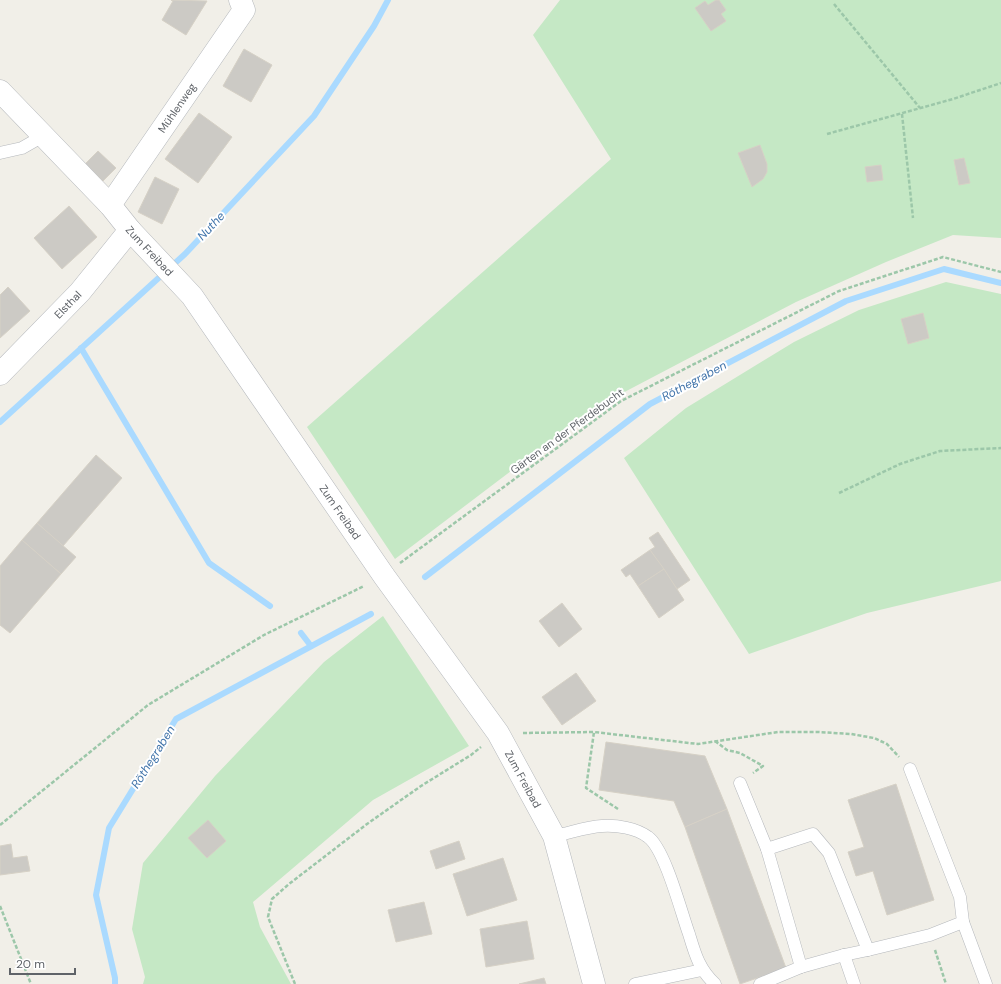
<svg xmlns="http://www.w3.org/2000/svg" width="1001" height="984" viewBox="0 0 1001 984" font-family="'DM Sans',sans-serif">
<rect width="100%" height="100%" fill="#f1efe8"/>
<!-- green -->
<g fill="#c5e8c5">
<path d="M560 0H1001V238L953 235 886 262 796 302 594 408 395 559 307 427 611 159 533 35Z"/>
<path d="M946 282 1001 294V581L867 613 749 654 624 458 686 408 794 342 859 310Z"/>
<path d="M383 616 469 746 373 800 253 902 260 927 291 984H143L145 977 132 929 143 863 215 776 324 662Z"/>
</g>
<g fill="none" stroke-linecap="round" stroke-linejoin="round">
<!-- stream -->
<g stroke="#aadaff" stroke-width="6">
<path d="M81 348 209 563 270 606"/>
<path d="M0 422 185 254 314 116 374 26 388 0"/>
<path d="M425 577 650 404 846 301 944 269 1001 283"/>
<path d="M301 633 311 646"/>
<path d="M115 984V978L96 895 109 828 176 719 371 614"/>
</g>
</g>
<!-- building -->
<g fill="#cccac5" stroke="#d6d1c6">
<path d="M171 0 207 1 186 35 162 20 173 1Z"/>
<path d="M716 0H719L726 10 721 14 726 21 711 31 695 8 705 1 708 5Z"/>
<path d="M244 49 272 65 251 102 223 86Z"/>
<path d="M199 113 232 137 198 183 165 159Z"/>
<path d="M760 145 767 164V172L763 179 752 187 738 153Z"/>
<path d="M98 151 116 168 103 181 85 164Z"/>
<path d="M964 158 970 183 959 185 954 160Z"/>
<path d="M881 165 883 180 867 182 865 167Z"/>
<path d="M155 177 179 189 162 224 138 212Z"/>
<path d="M69 206 97 237 62 269 34 238Z"/>
<path d="M8 287 30 311 0 338V295Z"/>
<path d="M923 313 929 338 908 344 901 319Z"/>
<path d="M96 455 122 478 63 546 37 523Z"/>
<path d="M37 523 76 557 61 574 22 540Z"/>
<path d="M658 532 690 580 677 589 650 550 655 547 649 538Z"/>
<path d="M22 540 61 574 10 633 0 625V566Z"/>
<path d="M650 550 664 569 638 586 630 574 626 577 621 570Z"/>
<path d="M664 569 684 600 659 618 638 586Z"/>
<path d="M562 603 582 629 559 647 539 621Z"/>
<path d="M576 673 596 701 562 725 542 697Z"/>
<path d="M606 742 705 756 727 809 685 827 674 801 599 790Z"/>
<path d="M896 784 934 900 887 915 873 871 856 876 848 852 864 847 848 800Z"/>
<path d="M727 809 786 968 740 984 685 827Z"/>
<path d="M208 820 226 841 207 858 188 838Z"/>
<path d="M459 841 465 859 436 869 430 851Z"/>
<path d="M11 844 13 858 27 856 30 871 0 875V846Z"/>
<path d="M503 858 517 900 467 916 453 874Z"/>
<path d="M424 902 432 934 396 942 388 910Z"/>
<path d="M527 921 534 959 486 967 480 929Z"/>
<path d="M544 978 546 984H519Z"/>
</g>
<g fill="none" stroke-linecap="round" stroke-linejoin="round">
<!-- service casing -->
<g stroke="#b5b8bc" stroke-width="13">
<g id="service">
<path d="M0 153 22 148 43 136"/>
<path d="M740 783 767 849 801 967"/>
<path d="M554 836C570 833 586 827 602 826 617 825 636 828 648 837 665 849 681 912 689 934 695 954 699 969 715 984"/>
<path d="M767 849 813 834 829 853 868 950"/>
<path d="M963 922 986 984"/>
<path d="M844 955 854 984"/>
<path d="M635 984 702 970"/>
<path d="M760 984 801 967 844 955 868 950 930 935 963 922 960 897 910 769"/>
</g>
</g>
<!-- minor casing -->
<g stroke="#b5b8bc" stroke-width="23">
<g id="minor">
<path id="s1" d="M0 91 110 205 130 230 192 296 384 576 498 733 554 836 594 984"/>
<path id="s2" d="M110 205 244 10 240 0"/>
<path id="s3" d="M0 374 80 292 130 230"/>
</g>
</g>
<!-- path -->
<g stroke="#9cc7a9" stroke-width="2.5" stroke-dasharray="4 2" stroke-linecap="butt">
<path d="M834 4 920 108"/>
<path d="M902 114 913 218"/>
<path d="M827 134 953 99 1001 83"/>
<path d="M839 493 900 464 940 451 1001 448"/>
<path d="M400 563 621 401 839 291 943 257 1001 272"/>
<path d="M523 733 594 732"/>
<path d="M715 741 727 750 740 753 763 766 753 773"/>
<path d="M618 809 586 788 594 732 698 744 778 732H818L851 734 874 738 887 744 899 757"/>
<path d="M0 825 148 705 264 635 364 586"/>
<path d="M0 906 31 984"/>
<path d="M935 950 946 984"/>
<path d="M295 984 268 917 272 899 289 884 367 824 421 786 471 755 481 747"/>
</g>
<!-- service -->
<use href="#service" stroke="#fff" stroke-width="12"/>
<!-- minor -->
<use href="#minor" stroke="#fff" stroke-width="22"/>
</g>
<g text-anchor="middle" dominant-baseline="central" stroke-width="4" stroke-linejoin="round" paint-order="stroke">
<!-- street labels -->
<g font-size="11" fill="#5f6368" stroke="#fff">
<text stroke="none"><textPath href="#s2" startOffset="118">Mühlenweg</textPath></text>
<text stroke="none"><textPath href="#s1" startOffset="219">Zum Freibad</textPath></text>
<text stroke="none"><textPath href="#s3" startOffset="97">Elsthal</textPath></text>
<text transform="translate(567 431) rotate(-36)">Gärten an der Pferdebucht</text>
<text stroke="none"><textPath href="#s1" startOffset="543">Zum Freibad</textPath></text>
<text stroke="none"><textPath href="#s1" startOffset="867">Zum Freibad</textPath></text>
</g>
<!-- water labels -->
<g font-size="12" font-style="italic" fill="#4174aa" stroke="#fff">
<text transform="translate(211 226) rotate(-47)">Nuthe</text>
<text transform="translate(694 381) rotate(-28)">Röthegraben</text>
<text transform="translate(153 757) rotate(-58)">Röthegraben</text>
</g>
</g>
<!-- scale -->
<path d="M10 968v6h65v-6" fill="none" stroke="#5f6368" stroke-width="2"/>
<text x="16" y="968" font-size="12" fill="#5f6368" stroke="#ffffff" stroke-width="3" paint-order="stroke">20 m</text>
</svg>
